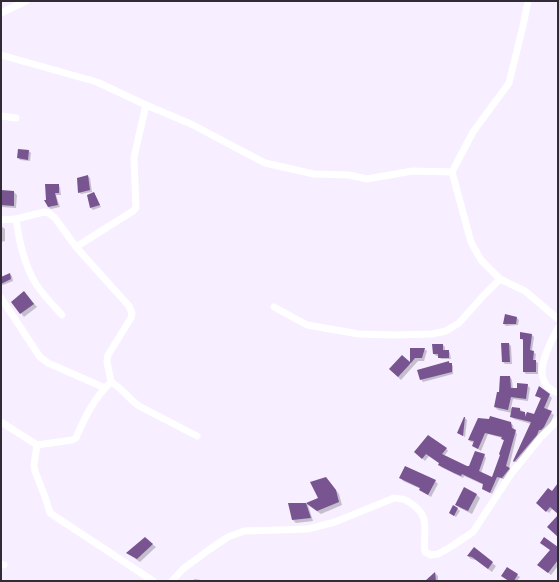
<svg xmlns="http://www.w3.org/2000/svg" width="559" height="582" viewBox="0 0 559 582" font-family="'Titillium Web',sans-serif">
<rect width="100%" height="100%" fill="#f7eeff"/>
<!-- shadow -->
<g fill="#0003">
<path d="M29 151 31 153 30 161 20 160 18 157Z"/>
<path d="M88 176 90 178 92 192 81 194 79 192Z"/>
<path d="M58 185 60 187 61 195H56L60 207 51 209 48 207Z"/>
<path d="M1 191 14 192 17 195 16 208 1 207Z"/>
<path d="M94 193 101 207 93 210 91 208 88 196Z"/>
<path d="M1 226 5 229V241L1 242Z"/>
<path d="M10 274 12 276 13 281 3 285 1 284V278Z"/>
<path d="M27 295 37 307 24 317 12 302Z"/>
<path d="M506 315 517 318 519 320 518 325 506 326 504 324Z"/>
<path d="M532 335 534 337 532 351 536 354 535 361 538 363V374H526L524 372V341L521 339Z"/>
<path d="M502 344H509L511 346 512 364H505L503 362Z"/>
<path d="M443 345 445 347V351H448L450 353 451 359H441L439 356H436L434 354Z"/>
<path d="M411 349H424L427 351 424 361H418L401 380 390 369 402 356 411 365Z"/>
<path d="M449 362 453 366V374L423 382 421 379Z"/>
<path d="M510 377 512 380 513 389H518L527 385 530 388 528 401 513 399 511 408 520 409 527 415H534L541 399 536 395H549L552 398 547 410 554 415 547 430 517 463 514 461 531 424 514 419 511 417 512 413 498 410 495 407 500 393Z"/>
<path d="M465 418 467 420 465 437 458 433Z"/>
<path d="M479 419 510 423 513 425 514 430 517 434 509 468 511 471 505 480 500 478 492 494 483 488 484 485 464 476 463 478 441 467 440 464 429 456 425 461 418 454 446 448 448 451 444 456 470 468 484 455 486 458 481 473 492 478 501 455 504 441 502 438 488 434 481 451 476 448 473 446 475 443 471 442 469 440Z"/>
<path d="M401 478 435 481 438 484 431 497 423 492 421 489 403 481Z"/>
<path d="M329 481 339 494 342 505 321 514 308 505 313 521 296 523 293 520 306 504 320 498Z"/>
<path d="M558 485V513L552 509 549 513 537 503 552 492Z"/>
<path d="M476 494 480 498 472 514 460 508 457 504Z"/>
<path d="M458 509 460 511 456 517 450 513Z"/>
<path d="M541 543 558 548V566L551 575 541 567 551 550Z"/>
<path d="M152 544 156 547 140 562 127 553Z"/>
<path d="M474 549 496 566 492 572 476 560 471 559 468 556Z"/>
<path d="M507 568 520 577 517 581H509L504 578Z"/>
<path d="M435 573 438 576V581H426Z"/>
<path d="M194 579 208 581H194Z"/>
</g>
<!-- building -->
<g fill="#785591">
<path d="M18 149 29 150 28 160 17 158Z"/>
<path d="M88 175 90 190 78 193 77 178Z"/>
<path d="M45 184H59V193H55L58 205 48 207 44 200H46Z"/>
<path d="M1 190 14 191V206L1 205Z"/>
<path d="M94 192 100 205 90 208 87 195Z"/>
<path d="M10 273 11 279 1 284V277Z"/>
<path d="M24 291 34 304 20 314 11 302Z"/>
<path d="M505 314 517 317 516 324H503Z"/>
<path d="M520 332 532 334 530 350 534 351 533 360H536V372H523V339H520Z"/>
<path d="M501 343H509L510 362H502Z"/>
<path d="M432 344H443V350H449V358H438V354H433Z"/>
<path d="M410 348H425L422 358H415L410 364Z"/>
<path d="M402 355 410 362V364L398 377 389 369Z"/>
<path d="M449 361V363H452V372L420 380 417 370Z"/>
<path d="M500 376H510L511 388H517V383L528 384 526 399 511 397 508 410 494 407 497 392H499Z"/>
<path d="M539 386 550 394 544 408 552 411 544 427 541 430H539L537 435 514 462 513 461 531 422 510 417 512 407 520 408V411L525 412V417L527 412 534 414 541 398 535 396Z"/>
<path d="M490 416 511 422 512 428 516 430 506 466 510 468 502 478 497 477 490 493 482 489 483 484 462 474 461 476 454 473 438 465 439 463 426 454 422 459 414 452 428 435 447 448 442 454 467 466H469L475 451 485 454 479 471 492 477 500 455 499 454 504 440 501 439 502 437 485 433 478 449 472 446 474 441 468 440 478 418 489 419Z"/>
<path d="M464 417H465L463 436 457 433Z"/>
<path d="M405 466 436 480 428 495 419 490 420 488 399 478Z"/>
<path d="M326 477 336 490 339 502 317 511 306 503 318 498 310 482Z"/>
<path d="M558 483V514L550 507 546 512 536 503 548 488 552 491Z"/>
<path d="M464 487 477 494 468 511 455 505Z"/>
<path d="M288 503H306L311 518 292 520Z"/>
<path d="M453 505 458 508 454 516 449 513Z"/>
<path d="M558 515V537L547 527Z"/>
<path d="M145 537 153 544 137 559 126 553Z"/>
<path d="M544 537 558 547V560L548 573 537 565 550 550 540 543Z"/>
<path d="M474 547 493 562 488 569 472 557 467 556Z"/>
<path d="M507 567 518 574 514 581H509L501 576Z"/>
<path d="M435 572 436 581H425Z"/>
</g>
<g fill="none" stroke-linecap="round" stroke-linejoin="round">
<!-- street -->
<g stroke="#fff" stroke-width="7">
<path d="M528 1 523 26 509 83 473 132 452 172 471 242 481 260 500 279 525 291 558 319"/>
<path d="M1 13 26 1"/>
<path d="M1 55 97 82 146 105 191 124 265 163 314 174 349 175 367 179 412 171 452 172"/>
<path d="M1 116 16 118"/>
<path d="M16 219C19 241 24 265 36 284 43 295 53 305 62 315"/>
<path d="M1 220 16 219 44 212 49 213 55 218 76 247 129 306 132 313 131 318 108 355 107 361 111 382C122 388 129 399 139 406L197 436"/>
<path d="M76 247 133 211 136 208 134 157 146 105"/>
<path d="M1 298 40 357 48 363 105 388"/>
<path d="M274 307 307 325 359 334 394 335 432 334 446 331 459 323 484 295 500 279"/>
<path d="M558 328C551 342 537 366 544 381 546 387 553 391 558 393"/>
<path d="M1 422 37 445 72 440 76 438C85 417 94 398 111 382"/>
<path d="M37 445 34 465 35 471 45 497 50 513 153 581"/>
<path d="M1 564 4 565"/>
<path d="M172 581 183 569 210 549 228 537 244 531 308 529 335 522 394 498C403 499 405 499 412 504 432 518 422 532 425 552L431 555 438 554 449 548 473 532 511 474 541 437 558 420"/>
</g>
</g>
<!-- border -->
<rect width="559" height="582" fill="none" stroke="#302b35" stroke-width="4"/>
</svg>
